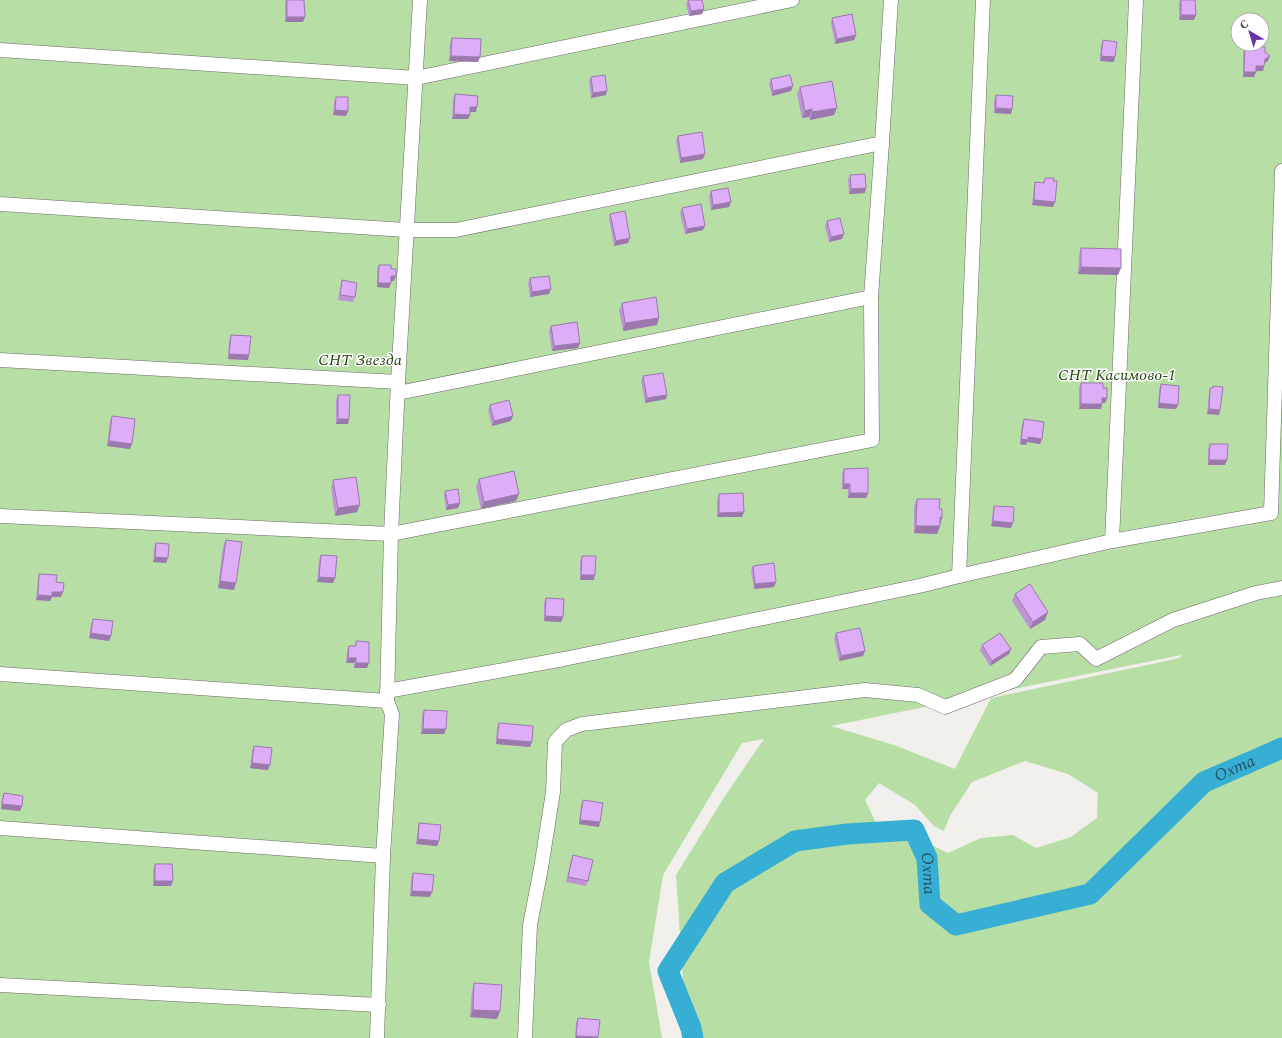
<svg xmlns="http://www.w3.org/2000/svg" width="1282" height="1038" viewBox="0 0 1282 1038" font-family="Spectral,serif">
<rect width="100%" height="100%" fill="#f0efec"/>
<!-- green -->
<path fill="#b7dea4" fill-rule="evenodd" d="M0 0H1282V1038H687L676 875 725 796 764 739 742 743 663 875 649 962 662 1038H0ZM1238 20H1262V44H1238ZM1181 655 1180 658 991 698 955 769 894 745 831 726ZM1025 761 1068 774 1098 793 1097 818 1071 837 1036 848 1013 835 981 838 948 853 921 840 907 823 878 827 865 800 879 783 915 805 934 826 944 831 950 816 972 782Z"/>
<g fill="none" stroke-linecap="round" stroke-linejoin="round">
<!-- river -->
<path stroke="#37aed3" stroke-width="21" id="s1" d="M693 1038 691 1028 668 971 725 883 795 841 847 834 914 830 927 858 930 904 956 925 1090 894 1204 782 1282 748"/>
<!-- minor casing -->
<g stroke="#6a6966" stroke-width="15">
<g id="minor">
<path d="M0 50 416 78 792 0"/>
<path d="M0 204 406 230H456L882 143 891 0"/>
<path d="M871 297 882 143"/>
<path d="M0 360 398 382"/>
<path d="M0 516 391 534 872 440 871 297 398 393"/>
<path d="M1112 541 1271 513 1282 171"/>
<path d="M959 576 1112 541 1136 0"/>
<path d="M0 674 387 701"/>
<path d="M387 691 564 659 919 586 959 576 983 0"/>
<path d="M0 828 383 856"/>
<path d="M0 985 379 1005"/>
<path d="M377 1038 383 856 392 714 387 701 391 534 398 382 420 0"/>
<path d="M525 1038 530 925 541 868 553 792 555 742 566 730 582 724 865 690 918 695 945 707 1015 680 1041 647 1080 644 1096 659 1173 620 1256 593 1282 588"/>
</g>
</g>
<!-- minor -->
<use href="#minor" stroke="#fff" stroke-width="14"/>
</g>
<!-- wall -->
<g fill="#be95d4">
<path d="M286 0H304L303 22H285V2Z"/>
<path d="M688 0H702L704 9 702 14 689 16 686 4Z"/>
<path d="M1180 0H1195L1194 20H1179V3Z"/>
<path d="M832 18 856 35 854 40 835 44 831 23Z"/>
<path d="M452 38 478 62 449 61 450 43Z"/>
<path d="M1103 40 1114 62 1100 61 1101 45Z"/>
<path d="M1245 47 1265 52 1268 61 1264 63 1263 71H1256L1254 77H1243V52Z"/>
<path d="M591 77 606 95 591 98 589 82Z"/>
<path d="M771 79 791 91 772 96 769 84Z"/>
<path d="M800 87 834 115 810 120 809 117 802 118 797 94Z"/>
<path d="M455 94 476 112H470L468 119H452L453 99Z"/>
<path d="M996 95 1012 109 1011 114 994 113V100Z"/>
<path d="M336 97 348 111 346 116 333 115 334 102Z"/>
<path d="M678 136 703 159 680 163 676 141Z"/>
<path d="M850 175 865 193 849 194 848 180Z"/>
<path d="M1045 178 1053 207 1032 205 1034 187 1035 182 1043 183Z"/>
<path d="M711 191 729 207 711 210 709 196Z"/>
<path d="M682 208 705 226 703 230 685 234 680 213Z"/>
<path d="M610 214 628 243 614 246 609 219Z"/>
<path d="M827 221 842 239 829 242 825 226Z"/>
<path d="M1081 248 1118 275 1078 274 1079 255Z"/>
<path d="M379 265 391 269 394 281H391L389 288 377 287V270Z"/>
<path d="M530 278 551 289 549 294 530 297 528 283Z"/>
<path d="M342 280 355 297 353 302 338 300Z"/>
<path d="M622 303 657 325 623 331 619 310Z"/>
<path d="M551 326 580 343 578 348 552 351 549 331Z"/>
<path d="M231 335 248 360 228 359 229 340Z"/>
<path d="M643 376 667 395 666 399 645 403 641 381Z"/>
<path d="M1081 383 1103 388 1107 398 1105 403H1102L1101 409H1079V388Z"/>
<path d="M1161 384 1176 409 1158 408 1159 389Z"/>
<path d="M1213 386 1220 410 1219 415 1207 414 1209 393 1210 388H1212Z"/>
<path d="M338 395 349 419 348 424H336V400Z"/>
<path d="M490 405 511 421 492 426 488 410Z"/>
<path d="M112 416 130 449 107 446 110 421Z"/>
<path d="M1024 419 1042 439 1040 444 1027 442 1026 445 1020 444 1022 424Z"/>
<path d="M1210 444 1225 465H1208V449Z"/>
<path d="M844 469 868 493 866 498H848V489H842V474Z"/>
<path d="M479 479 516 501 481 509 476 487Z"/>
<path d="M333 480 357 512 335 516 331 488Z"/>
<path d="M445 491 460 503 458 508 446 510 444 496Z"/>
<path d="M719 494 742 517H717V499Z"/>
<path d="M917 499 939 509 940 525 937 534 914 533V506Z"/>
<path d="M994 506 1011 528 991 526 993 511Z"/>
<path d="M226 540 234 590 218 588 223 547Z"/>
<path d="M156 543 166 563 153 562 154 548Z"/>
<path d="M321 555 335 578 333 583 317 582 319 560Z"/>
<path d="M582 556 594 580H580V561Z"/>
<path d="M753 566 774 587 754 589 751 570Z"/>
<path d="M39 574 56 582 61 597H52L50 601 36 600 38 579Z"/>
<path d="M1015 594 1045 620 1030 629 1012 601Z"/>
<path d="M546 598 563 617 561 622 544 621V603Z"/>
<path d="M93 619 109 641 89 638 91 624Z"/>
<path d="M836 633 865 651 863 656 839 661 834 638Z"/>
<path d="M356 641 367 668H354V663H346L347 650 349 646H355Z"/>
<path d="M982 645 1011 649 1009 654 990 666 980 650Z"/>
<path d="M424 710 446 729 444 734H421L422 715Z"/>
<path d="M499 723 530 747 496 744 497 728Z"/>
<path d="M254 746 268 770 250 768 252 751Z"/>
<path d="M4 793 22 806 20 811 1 809 2 798Z"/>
<path d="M583 800 600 822 599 827 579 824 581 805Z"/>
<path d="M419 823 439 841 437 846 416 844 418 828Z"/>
<path d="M573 855 588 881 586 886 566 882 571 860Z"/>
<path d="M155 864 171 886H153V869Z"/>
<path d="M413 873 430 897 410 896 411 878Z"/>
<path d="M474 983 500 1011 497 1019 470 1017 472 991Z"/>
<path d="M578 1018 598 1038H575L576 1023Z"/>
</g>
<!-- shaded-wall -->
<g fill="#9b79ad">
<path d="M704 9 702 14 689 16 691 11Z"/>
<path d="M1181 15H1196L1194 20H1179Z"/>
<path d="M287 17H305L303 22H285Z"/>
<path d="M856 35 854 40 835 44 837 39Z"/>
<path d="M451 56 480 57 478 62 449 61Z"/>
<path d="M1101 56 1115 57 1114 62 1100 61Z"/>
<path d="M1270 56 1268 61 1263 64 1265 59Z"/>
<path d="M1256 66H1264L1263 71H1254Z"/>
<path d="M1244 72H1256L1254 77H1243Z"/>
<path d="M793 86 791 91 772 96 773 91Z"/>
<path d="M607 91 606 95 591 98 593 93Z"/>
<path d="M470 107H477L476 112H469Z"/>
<path d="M837 108 834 115 810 120 812 112Z"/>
<path d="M996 108 1012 109 1011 114 994 113Z"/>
<path d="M812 109 809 117 802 118 805 111Z"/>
<path d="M335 110 348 111 346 116 333 115Z"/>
<path d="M454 114 470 115 468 119H452Z"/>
<path d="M705 154 703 159 680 163 681 158Z"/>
<path d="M866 188 865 193 849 194 851 189Z"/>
<path d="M1034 200 1055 202 1053 207 1032 205Z"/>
<path d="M731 202 729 207 711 210 713 205Z"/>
<path d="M705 226 703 230 685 234 687 229Z"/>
<path d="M844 234 842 239 829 242 831 237Z"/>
<path d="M630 238 628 243 614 246 616 241Z"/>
<path d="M1081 267 1121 268 1118 275 1078 274Z"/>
<path d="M391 276H396L394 281H389Z"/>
<path d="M378 283H391L389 288 377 287Z"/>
<path d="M551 289 549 294 530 297 532 292Z"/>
<path d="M659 318 657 325 623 331 625 323Z"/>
<path d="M580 343 578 348 552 351 554 346Z"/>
<path d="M229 354 249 355 248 360 228 359Z"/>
<path d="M667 395 666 399 645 403 647 398Z"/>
<path d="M1102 398H1107L1105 403H1101Z"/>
<path d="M1159 403 1178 405 1176 409 1158 408Z"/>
<path d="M1081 404H1102L1101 409H1079Z"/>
<path d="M1209 409 1220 410 1219 415 1207 414Z"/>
<path d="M513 416 511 421 492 426 494 421Z"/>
<path d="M338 419H349L348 424H336Z"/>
<path d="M1028 437 1042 439 1040 444 1027 442 1026 445 1020 444 1021 439Z"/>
<path d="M109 441 132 444 130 449 107 446Z"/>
<path d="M1209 460H1227L1225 465H1208Z"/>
<path d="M844 484H850L848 489H842Z"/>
<path d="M850 493H868L866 498H848Z"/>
<path d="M519 494 516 501 481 509 484 502Z"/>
<path d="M460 503 458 508 446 510 448 505Z"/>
<path d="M360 505 357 512 335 516 338 508Z"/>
<path d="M744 512 742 517H717L719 513Z"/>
<path d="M940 517 942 518 940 525Z"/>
<path d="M993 521 1013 523 1011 528 991 526Z"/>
<path d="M916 526H940L937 534 914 533Z"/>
<path d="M155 557 168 558 166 563 153 562Z"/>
<path d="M581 575H595L594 580H580Z"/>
<path d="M319 577 335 578 333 583 317 582Z"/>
<path d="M220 581 236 583 234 590 218 588Z"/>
<path d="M776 582 774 587 754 589 755 584Z"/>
<path d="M52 592H63L61 597H52L50 601 36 600 38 595Z"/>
<path d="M1048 612 1045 620 1030 629 1033 622Z"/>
<path d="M545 616 563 617 561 622 544 621Z"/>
<path d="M91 633 111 636 109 641 89 638Z"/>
<path d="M1011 649 1009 654 990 666 992 661Z"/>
<path d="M865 651 863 656 839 661 841 656Z"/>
<path d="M348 658H356L354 663H346Z"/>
<path d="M356 663H369L367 668H354Z"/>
<path d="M423 729H446L444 734H421Z"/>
<path d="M497 739 532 742 530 747 496 744Z"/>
<path d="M252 763 270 765 268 770 250 768Z"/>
<path d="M2 804 22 806 20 811 1 809Z"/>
<path d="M580 820 600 822 599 827 579 824Z"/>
<path d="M418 839 439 841 437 846 416 844Z"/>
<path d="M155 881H173L171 886H153Z"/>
<path d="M412 891 432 892 430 897 410 896Z"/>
<path d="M473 1010 500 1011 497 1019 470 1017Z"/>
<path d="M576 1036 598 1037V1038H576Z"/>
</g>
<!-- building -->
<g fill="#ddadf7" stroke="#9b79ad">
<path d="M287 0H304L305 17H287Z"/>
<path d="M688 0H702L704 9 691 11Z"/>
<path d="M1181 0H1195L1196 15H1181Z"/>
<path d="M852 14 856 35 837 39 832 18Z"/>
<path d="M452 38 481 39 480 57 451 56Z"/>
<path d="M1103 40 1117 42 1115 57 1101 56Z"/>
<path d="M1245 47H1265V52L1270 56 1265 59 1264 66H1256V72H1244Z"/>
<path d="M605 75 607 91 593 93 591 77Z"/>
<path d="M790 75 793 86 773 91 771 79Z"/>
<path d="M832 81 837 108 812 112V109L805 111 800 87Z"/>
<path d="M455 94 478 96 477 107H470V115L454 114Z"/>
<path d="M996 95 1013 96 1012 109 996 108Z"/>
<path d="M336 97H348V111L335 110Z"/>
<path d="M702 132 705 154 681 158 678 136Z"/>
<path d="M865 174 866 188 851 189 850 175Z"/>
<path d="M1045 178H1054L1053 181H1057L1055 202 1034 200 1035 182 1044 183Z"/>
<path d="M728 188 731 202 713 205 711 191Z"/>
<path d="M701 204 705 226 687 229 682 208Z"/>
<path d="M625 211 630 238 616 241 610 214Z"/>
<path d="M840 218 844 234 831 237 827 221Z"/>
<path d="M1081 248 1121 249V268L1081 267Z"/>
<path d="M379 265H391V269H396V276H391V283H378Z"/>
<path d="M549 276 551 289 532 292 530 278Z"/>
<path d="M342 280 357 283 355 297 340 295Z"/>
<path d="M656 297 659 318 625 323 622 303Z"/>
<path d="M577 322 580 343 554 346 551 326Z"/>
<path d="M231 335 251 336 249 355 229 354Z"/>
<path d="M663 373 667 395 647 398 643 376Z"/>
<path d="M1081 383H1103V388H1107V398H1102V404H1081Z"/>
<path d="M1161 384 1179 386 1178 405 1159 403Z"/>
<path d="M1213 386 1223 387 1220 410 1209 409 1210 388H1213Z"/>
<path d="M338 395H350L349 419H338Z"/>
<path d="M509 400 513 416 494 421 490 405Z"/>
<path d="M112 416 135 419 132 444 109 441Z"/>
<path d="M1024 419 1044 422 1042 439 1028 437V440L1021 439Z"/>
<path d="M1210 444H1228L1227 460H1209Z"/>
<path d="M868 468V493H850V484H844V469Z"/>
<path d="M514 471 519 494 484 502 479 479Z"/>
<path d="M356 477 360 505 338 508 333 480Z"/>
<path d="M458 489 460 503 448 505 445 491Z"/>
<path d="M743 493 744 512 719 513V494Z"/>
<path d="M917 499H940L939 509H942V518L940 517V526H916Z"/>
<path d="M994 506 1014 507 1013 523 993 521Z"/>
<path d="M226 540 242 542 236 583 220 581Z"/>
<path d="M156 543 169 544 168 558 155 557Z"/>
<path d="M321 555 337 556 335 578 319 577Z"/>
<path d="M582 556H596L595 575H581Z"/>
<path d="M774 563 776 582 755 584 753 566Z"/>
<path d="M39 574 57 575 56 582 64 583 63 592H52V596L38 595Z"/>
<path d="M1030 584 1048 612 1033 622 1015 594Z"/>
<path d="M546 598 564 599 563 617 545 616Z"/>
<path d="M93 619 113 621 111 636 91 633Z"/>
<path d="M860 628 865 651 841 656 836 633Z"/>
<path d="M1000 633 1011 649 992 661 982 645Z"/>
<path d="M356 641 369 642V663H356V658H348L349 646H356Z"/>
<path d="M424 710 447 711 446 729H423Z"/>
<path d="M499 723 533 726 532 742 497 739Z"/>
<path d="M254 746 272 748 270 765 252 763Z"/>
<path d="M4 793 23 796 22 806 2 804Z"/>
<path d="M583 800 603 803 600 822 580 820Z"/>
<path d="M419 823 441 825 439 841 418 839Z"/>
<path d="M573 855 593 860 588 881 568 877Z"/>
<path d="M155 864H172L173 881H155Z"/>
<path d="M413 873 434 875 432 892 412 891Z"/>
<path d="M474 983 502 985 500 1011 473 1010Z"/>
<path d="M578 1018 600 1020 598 1037 576 1036Z"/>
</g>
<g text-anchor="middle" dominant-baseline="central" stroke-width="3" stroke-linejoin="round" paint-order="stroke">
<!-- park labels -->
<g font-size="16" font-style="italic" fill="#21410c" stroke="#fff">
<text x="360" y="360">СНТ Звезда</text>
<text x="1117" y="375">СНТ Касимово-1</text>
</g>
<!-- water labels -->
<g font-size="17" font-style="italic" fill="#245464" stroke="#fff">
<text stroke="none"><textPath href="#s1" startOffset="819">Охта</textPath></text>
<text stroke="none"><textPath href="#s1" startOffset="424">Охта</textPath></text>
</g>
</g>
<!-- north arrow -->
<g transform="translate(1250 32) rotate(322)"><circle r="19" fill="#ffffff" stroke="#afafae"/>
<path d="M0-3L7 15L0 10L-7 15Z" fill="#6934ab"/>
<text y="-6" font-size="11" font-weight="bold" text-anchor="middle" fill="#363635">С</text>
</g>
</svg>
